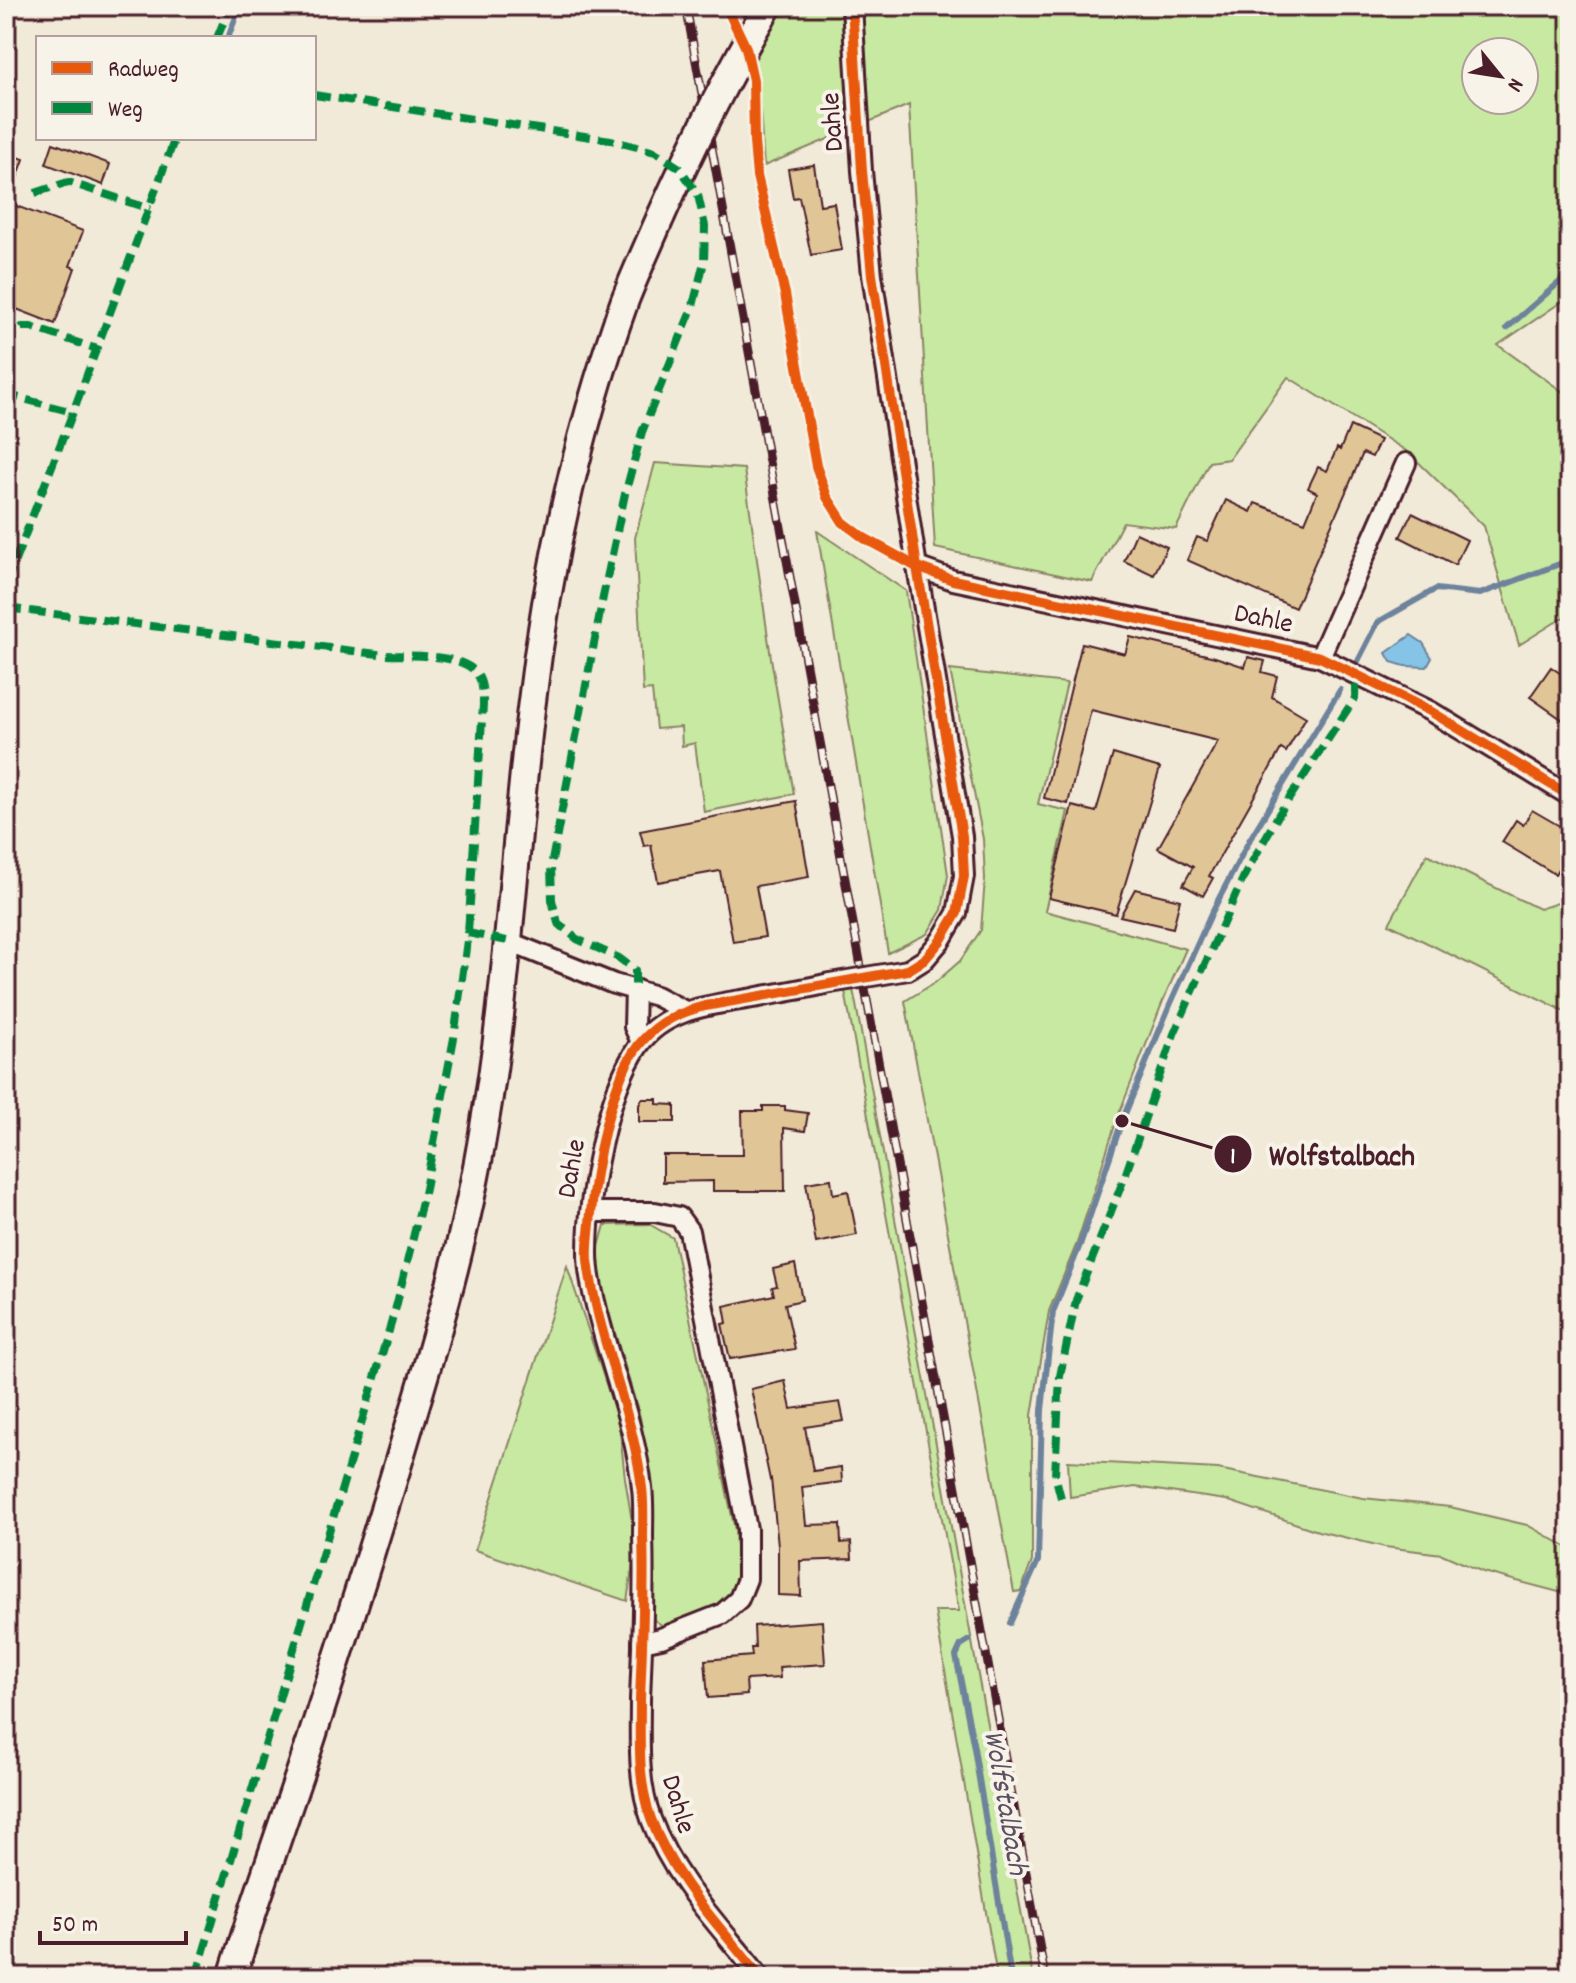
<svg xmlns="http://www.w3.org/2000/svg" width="1576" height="1983" viewBox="0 0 1576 1983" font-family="Dekko,sans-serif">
<rect width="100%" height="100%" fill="#f2ead8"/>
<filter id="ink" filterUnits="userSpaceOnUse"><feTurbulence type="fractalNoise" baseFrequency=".0125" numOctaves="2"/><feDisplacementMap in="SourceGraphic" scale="16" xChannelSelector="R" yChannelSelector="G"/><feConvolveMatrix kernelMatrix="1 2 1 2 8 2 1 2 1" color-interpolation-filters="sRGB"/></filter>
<g filter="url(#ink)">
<!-- green -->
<g fill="#c8e9a1" stroke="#898466" stroke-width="2" fill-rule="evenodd">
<path d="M742 6H1570V296L1498 345 1570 397V613L1519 645 1484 526 1408 452 1288 377 1229 459 1209 462 1176 529 1123 522 1092 582 935 548 909 105 764 166 758 80ZM1476 52H1524V100H1476Z"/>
<path d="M655 463 744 469 771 658 794 794 704 812 695 743 682 746 681 727 656 729 652 690 643 691 635 538Z"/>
<path d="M817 531 906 591 948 875 942 910 927 934 888 953Z"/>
<path d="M950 670 1067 683 1038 804 1068 811 1045 911 1186 949 1163 1001 1117 1119 1077 1243 1049 1311 1032 1415V1561L1021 1591 1014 1592 905 1001 936 982 960 961 981 930 985 879 983 839Z"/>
<path d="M1427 854 1539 909 1570 899V1014L1389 924Z"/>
<path d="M853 990 855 999 1033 1977H997L935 1611H959L845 991Z"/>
<path d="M649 1224 673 1238 735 1530 738 1580 732 1593 720 1604 663 1626 653 1619 649 1484 640 1417 604 1296 597 1254 605 1225Z"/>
<path d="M567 1266 619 1423 625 1478 636 1546 627 1601 475 1550Z"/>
<path d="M1068 1461 1218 1469 1363 1498 1450 1507 1527 1525 1570 1549V1595L1483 1572 1442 1554 1385 1547 1318 1531 1226 1500 1135 1487 1070 1497Z"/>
</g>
<!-- water -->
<path fill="#85c4e6" stroke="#6d829b" stroke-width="2" d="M1411 635 1423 643 1432 658 1427 667 1405 666 1391 662 1386 653Z"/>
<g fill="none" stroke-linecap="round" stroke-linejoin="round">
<!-- stream -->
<g stroke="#6d829b" stroke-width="6">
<path d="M228 38 240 6"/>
<path d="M1507 328 1570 273"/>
<path d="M1358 661 1378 622 1436 589 1480 594 1570 560"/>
<path d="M1010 1623 1038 1561 1042 1410 1053 1312 1080 1245 1122 1121 1170 1005 1212 912 1250 839 1340 690"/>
<path d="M969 1640 961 1645 956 1656 974 1748 1011 1977"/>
</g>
</g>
<!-- building -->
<g fill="#e0c696" stroke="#4a1f2b" stroke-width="2">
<path d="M53 143 110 164 103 185 46 164Z"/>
<path d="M6 153 24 159 8 203 83 231 70 266 75 268 55 324 6 305Z"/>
<path d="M814 165 820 205 834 203 842 250 811 255 799 197 793 198 788 169Z"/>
<path d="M1350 426 1380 440 1372 457 1363 453 1295 608 1187 560 1197 537 1207 541 1226 500 1251 512 1255 503 1305 522 1317 493 1308 488 1318 467 1327 471 1337 448 1340 450Z"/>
<path d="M1412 513 1467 540 1455 565 1400 537Z"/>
<path d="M1136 533 1167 547 1154 575 1124 561Z"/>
<path d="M1130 637 1215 657 1245 667 1248 657 1265 661 1262 672 1277 676 1272 697 1306 717 1286 752 1281 749 1209 876 1213 878 1203 896 1183 885 1193 867 1158 848 1218 741 1091 710 1068 804 1044 798 1082 643 1125 654Z"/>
<path d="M1551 667 1570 680V725L1530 697Z"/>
<path d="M1113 754 1160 768 1116 914 1049 898 1072 806 1096 812Z"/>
<path d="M796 801 809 877 756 886 765 937 733 942 720 871 658 882 651 845 644 846 640 831Z"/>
<path d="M1532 810 1570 832V860L1565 857 1555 874 1502 842 1516 820 1523 825Z"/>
<path d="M1135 889 1180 900 1173 928 1120 916Z"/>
<path d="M642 1099H657V1104L675 1105V1122H639V1105Z"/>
<path d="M763 1106H785V1110L808 1113 805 1131 784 1128 785 1191H713V1181L663 1182V1155H743L742 1111H763Z"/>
<path d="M831 1179 833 1194 848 1191 857 1235 816 1243 806 1183Z"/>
<path d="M795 1264 802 1300 785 1304 795 1349 730 1359 722 1324 727 1323 724 1306 774 1295 772 1287 777 1286 773 1269Z"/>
<path d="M785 1381 791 1409 840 1402 844 1421 805 1427 813 1471 841 1467 842 1482 802 1487 806 1525 840 1524 841 1543 851 1542 852 1559 800 1561 801 1596 778 1595V1545L771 1479 770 1480 751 1389Z"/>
<path d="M822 1621 825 1664 779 1667 780 1678 746 1680 747 1695 708 1698 705 1660 752 1656 751 1648H755L754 1626Z"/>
</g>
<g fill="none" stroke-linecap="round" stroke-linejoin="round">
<!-- street casing -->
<g stroke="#4a1f2b" stroke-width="24">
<g id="street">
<path d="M852 6 862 171 872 275 917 567 962 836 964 876 957 913 941 940 924 960 908 970"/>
<path d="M917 567 953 580 1320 657 1430 711 1570 796"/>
<path d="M1320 657 1406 463"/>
<path d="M507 941 614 984 656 996 685 1011"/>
<path d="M635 989 634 1027 641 1042"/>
<path d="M591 1212H655L679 1217 689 1231 747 1529V1579L739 1599 722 1614 661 1638 642 1642"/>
<path d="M760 1977C720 1926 674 1881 651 1819 637 1781 640 1739 640 1700 642 1645 645 1591 643 1537 643 1521 644 1504 642 1488 636 1432 615 1379 601 1325 595 1302 588 1277 588 1253 588 1195 606 1093 639 1045 665 1008 713 1005 753 998 779 993 804 989 830 983"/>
</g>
</g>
<!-- secondary casing -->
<g stroke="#4a1f2b" stroke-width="32">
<path id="secondary" d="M232 1977C256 1898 284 1821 310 1743 343 1641 376 1539 406 1437 437 1335 467 1233 484 1127 508 989 514 848 531 709 547 571 578 431 625 300 636 272 649 244 661 216"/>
</g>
<!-- street -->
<use href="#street" stroke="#f7f3e8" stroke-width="18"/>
<!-- secondary -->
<use href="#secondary" stroke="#f7f3e8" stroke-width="26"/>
<!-- rail casing -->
<g stroke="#4a1f2b" stroke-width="9">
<path id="rail" d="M686 6 1045 1977"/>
</g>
<!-- rail -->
<use href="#rail" stroke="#f7f3e8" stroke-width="6" stroke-dasharray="18" stroke-linecap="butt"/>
<!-- street-bridge casing -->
<g stroke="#4a1f2b" stroke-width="24" stroke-linecap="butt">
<path id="street-bridge" d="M830 983 908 970"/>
</g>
<!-- secondary-bridge casing -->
<g stroke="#4a1f2b" stroke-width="32" stroke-linecap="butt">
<path id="secondary-bridge" d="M661 216C693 144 728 74 768 6"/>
</g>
<!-- street-bridge -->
<use href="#street-bridge" stroke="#f7f3e8" stroke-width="18"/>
<!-- secondary-bridge -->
<use href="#secondary-bridge" stroke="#f7f3e8" stroke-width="26"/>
<!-- quiet -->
<g stroke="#00873e" stroke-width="8" stroke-dasharray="16 8" stroke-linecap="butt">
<path d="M217 38 230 6"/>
<path d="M314 95 611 140 655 152 680 168 698 195 705 226 704 262 693 306 642 432 625 494 604 592 551 866 552 900 558 923 577 939 619 958 635 970V989"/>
<path d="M35 193 68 182 150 209"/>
<path d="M6 346 13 334 22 327H31L97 349"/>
<path d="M6 390 12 396 73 412"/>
<path d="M6 584 73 412 175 138"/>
<path d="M6 608 386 655C410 656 463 653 477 674 483 683 483 694 483 705L468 933"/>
<path d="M1061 1498 1055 1475 1060 1376 1076 1300 1125 1176 1174 1034 1244 876 1279 814 1355 698 1356 674"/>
<path d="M196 1977 396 1307 425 1189 454 1038 468 933 507 941"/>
</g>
<!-- cycleway casing -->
<g stroke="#f7f3e8" stroke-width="15">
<g id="cycleway">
<path d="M726 6 746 48 753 80 754 142 757 176 785 294 816 466 827 497 843 522 864 538 917 567 953 580 1320 657 1430 711 1570 796"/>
<path d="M760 1977C720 1926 674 1881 651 1819 637 1781 640 1739 640 1700 642 1645 645 1591 643 1537 643 1521 644 1504 642 1488 633 1410 597 1338 588 1260 587 1248 589 1235 590 1223 594 1174 609 1077 643 1040 660 1021 681 1012 705 1006L908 970 924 960 941 940 957 913 964 876 962 836 917 567 872 275 862 171 852 6"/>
</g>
</g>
<!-- cycleway -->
<use href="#cycleway" stroke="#e8590c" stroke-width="10"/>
</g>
</g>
<g text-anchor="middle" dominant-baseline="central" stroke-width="8" stroke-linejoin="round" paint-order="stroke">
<!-- street labels -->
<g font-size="28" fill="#4a1f2b" stroke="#f7f3e8">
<text transform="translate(835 122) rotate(-94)">Dahle</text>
<text transform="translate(1263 621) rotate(12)">Dahle</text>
<text transform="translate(574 1169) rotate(-80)">Dahle</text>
<text transform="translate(676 1805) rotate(73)">Dahle</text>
</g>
<!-- water labels -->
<g font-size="30" font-style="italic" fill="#5c5163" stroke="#f7f3e8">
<text transform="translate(1003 1803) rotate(80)">Wolfstalbach</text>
</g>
</g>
<!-- callouts -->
<path fill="none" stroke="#4a1f2b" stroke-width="3" d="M1122 1121L1233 1154"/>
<g fill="#4a1f2b" stroke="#f7f3e8" stroke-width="3">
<circle cx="1122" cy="1121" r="8"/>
<circle cx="1233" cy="1154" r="20"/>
</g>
<g font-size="24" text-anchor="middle" font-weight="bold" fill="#fff">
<text x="1233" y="1163">1</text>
</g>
<g font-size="30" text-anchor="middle" font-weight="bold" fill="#4a1f2b" stroke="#f7f3e8" stroke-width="8" stroke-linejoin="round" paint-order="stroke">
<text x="1342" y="1165">Wolfstalbach</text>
</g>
<!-- margin -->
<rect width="1576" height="1983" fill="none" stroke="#f7f3e8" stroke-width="32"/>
<rect x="16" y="16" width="1544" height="1951" fill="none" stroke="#4a1f2b" stroke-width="3" filter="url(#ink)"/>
<!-- legend -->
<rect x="36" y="36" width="280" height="104" fill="#f7f3e8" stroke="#b29e9c" stroke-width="2"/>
<rect x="52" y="62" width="40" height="12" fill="#e8590c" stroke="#b29e9c" stroke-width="2"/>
<text x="108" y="76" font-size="24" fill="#4a1f2b">Radweg</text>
<rect x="52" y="102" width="40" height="12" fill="#00873e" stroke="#b29e9c" stroke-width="2"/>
<text x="108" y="116" font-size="24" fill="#4a1f2b">Weg</text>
<!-- north arrow -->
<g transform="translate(1500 76) rotate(120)"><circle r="38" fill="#f7f3e8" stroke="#b29e9c" stroke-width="2"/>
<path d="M0-6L14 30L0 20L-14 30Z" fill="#4a1f2b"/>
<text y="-12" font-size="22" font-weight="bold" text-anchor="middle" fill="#4a1f2b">N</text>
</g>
<!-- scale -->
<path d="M40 1931v12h146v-12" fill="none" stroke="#4a1f2b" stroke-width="4"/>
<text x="52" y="1931" font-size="24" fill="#4a1f2b" stroke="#f7f3e8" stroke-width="6" paint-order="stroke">50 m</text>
</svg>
